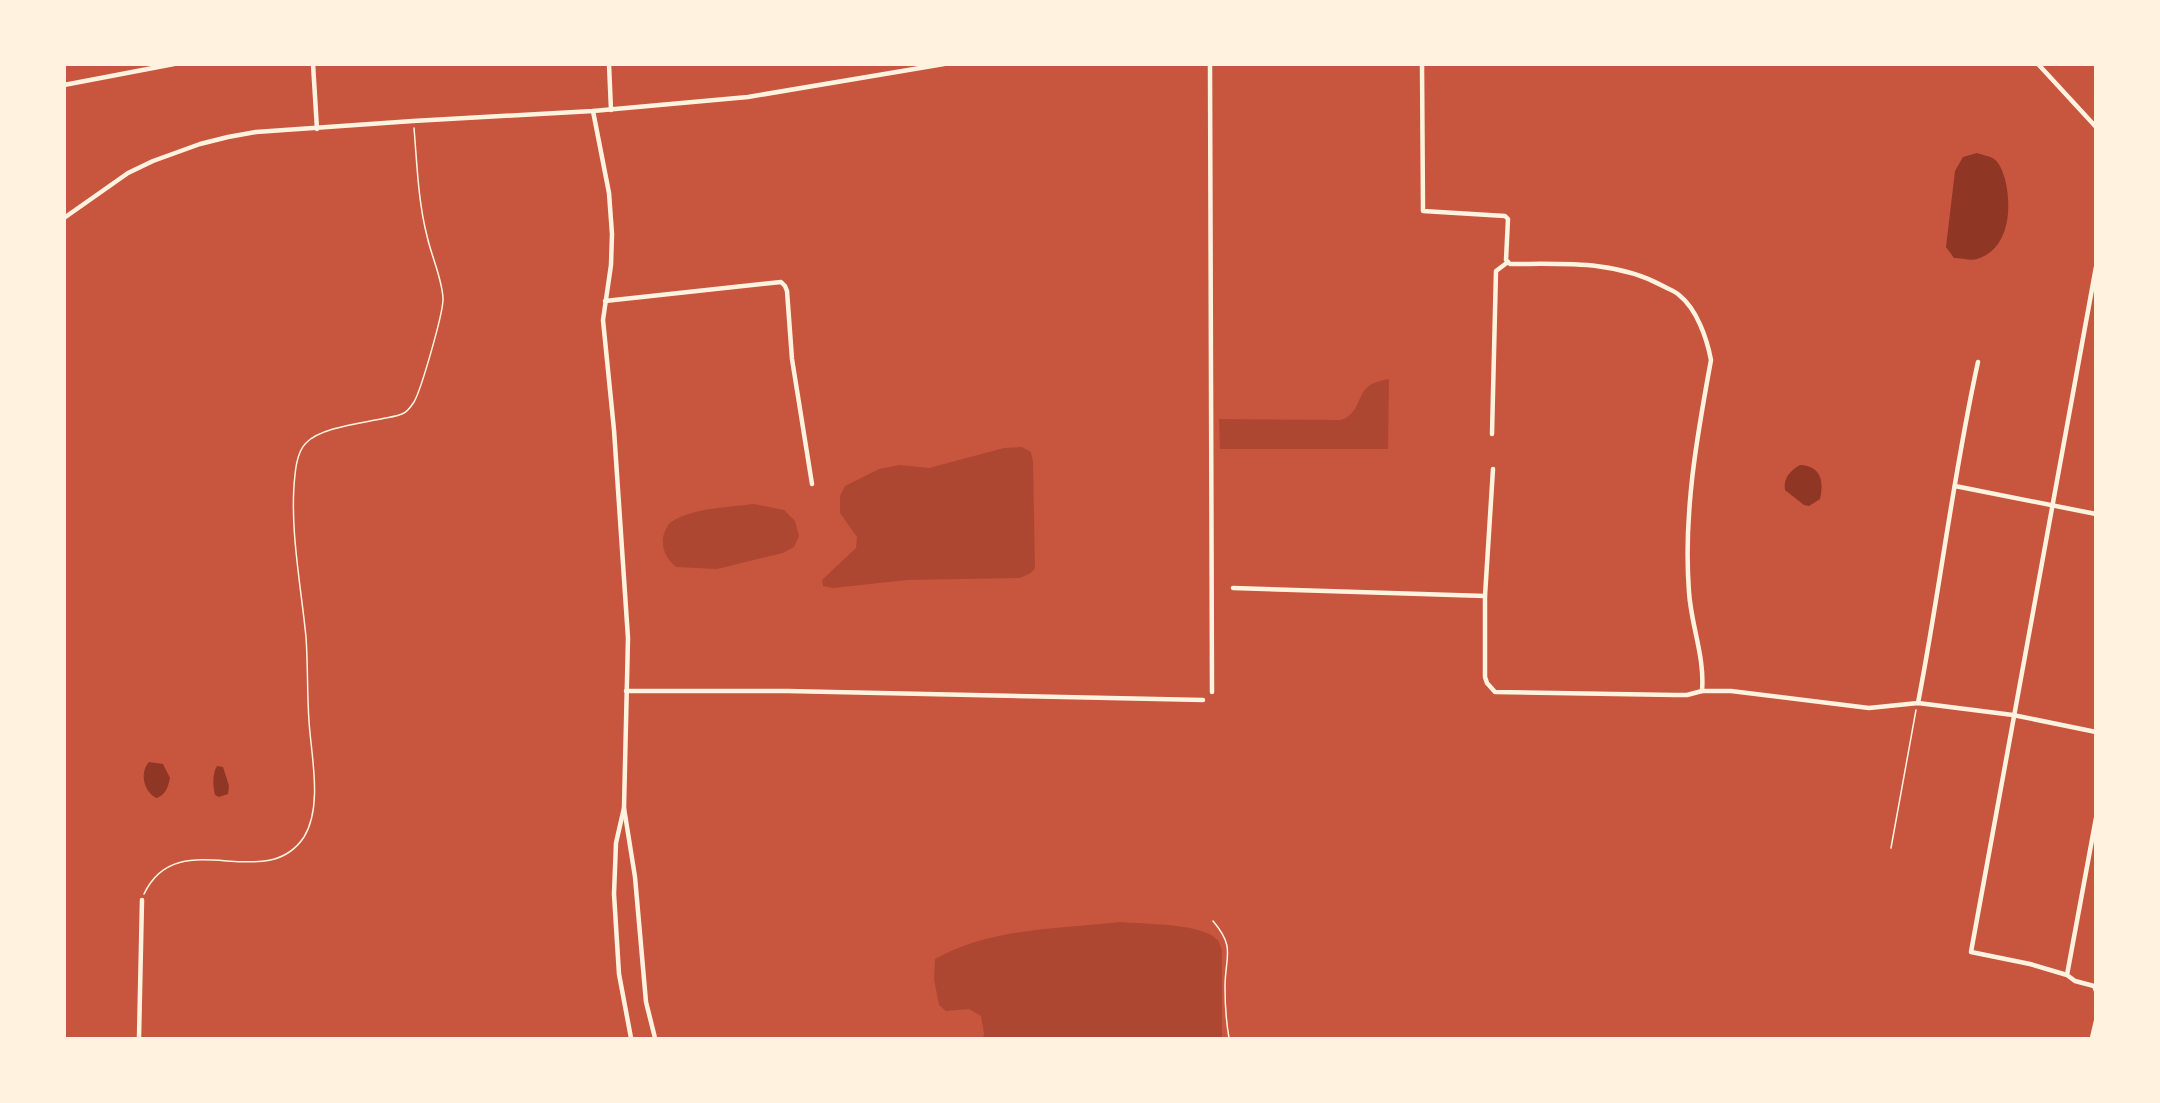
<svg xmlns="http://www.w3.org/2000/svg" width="2160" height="1103" viewBox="0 0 2160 1103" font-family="Overpass,sans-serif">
<rect width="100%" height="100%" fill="#c8553d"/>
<!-- green -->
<g fill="#ae4732">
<path d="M1389 379 1388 449H1220L1219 419 1341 420C1362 413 1356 390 1374 383 1378 381 1384 380 1389 379Z"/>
<path d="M1022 447 1031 452 1033 462 1035 568 1031 573 1020 578 907 580 833 588 823 586 822 580 856 548 857 537 840 513V496L845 486 879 469 900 465 929 468 1004 448Z"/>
<path d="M754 504 784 510 795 521 799 536 794 547 783 553 717 569 676 567C667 559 662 551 663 538 664 533 667 525 671 522 692 508 730 507 754 504Z"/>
<path d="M1120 922C1141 924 1206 923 1218 941 1220 944 1220 947 1222 950V1038H983L984 1034 981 1016 969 1009 946 1011 939 1005 934 979 935 959C990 928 1058 929 1120 922Z"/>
</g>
<!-- water -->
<g fill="#8f3625">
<path d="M1977 153C1982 155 1990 156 1994 159 2000 163 2003 173 2005 179 2012 207 2010 249 1977 259 1971 261 1961 258 1954 258L1946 247 1955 171 1963 157Z"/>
<path d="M1800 465C1821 466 1824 481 1820 499L1809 506 1804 505 1785 490C1783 478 1790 471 1800 465Z"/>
<path d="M149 762 163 764 170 778C168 787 166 794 157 798 144 793 139 773 149 762Z"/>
<path d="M217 766 223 767 229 786 228 794 219 797 215 795C213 786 212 774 217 766Z"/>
</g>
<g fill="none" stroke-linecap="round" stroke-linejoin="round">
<!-- path -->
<g stroke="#fff3e0" stroke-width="1.5">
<path d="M1891 848 1916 710"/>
<path d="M144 894C178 822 265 896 304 837 323 806 311 755 309 721 307 693 308 665 306 637 301 586 289 525 295 475 296 464 298 451 306 443 321 427 364 423 385 418 391 417 399 416 404 413 408 411 412 405 414 402 421 390 444 311 443 298 442 278 431 255 427 236 418 201 417 163 414 128"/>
<path d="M1213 921C1236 948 1225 956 1225 987 1225 1004 1226 1021 1229 1038"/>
</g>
<!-- minor -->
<g stroke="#fff3e0" stroke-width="4.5">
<path d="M313 64 317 129"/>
<path d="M609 64 611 110"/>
<path d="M1210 64 1212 692"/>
<path d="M1422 64 1423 211 1505 216 1508 219 1506 260 1510 264C1563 264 1616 260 1663 286 1668 289 1675 291 1679 295 1697 309 1707 339 1711 360 1697 436 1683 514 1689 592 1691 625 1705 657 1702 691"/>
<path d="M2038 64 2096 127"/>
<path d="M64 85 174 64"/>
<path d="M593 111 609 193 612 234 611 265 603 320 614 430 628 638 624 808 616 843 614 894 619 974 631 1038"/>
<path d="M64 218 128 173 153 161 200 144 228 137 256 132 413 121 593 111 748 97 944 64"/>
<path d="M605 301 781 282 785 286 787 291 792 359 812 484"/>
<path d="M1492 434 1496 271 1508 262"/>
<path d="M1493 469 1485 596V677L1487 683 1495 692 1675 695H1687L1702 691H1731L1869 708 1918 703 2013 715 2096 732"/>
<path d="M1955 486 2096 514"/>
<path d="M1233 588 1485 596"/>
<path d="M626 691H787L1203 700"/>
<path d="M1918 703C1940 590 1953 475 1978 362"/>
<path d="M624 808 635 877 646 1002 655 1038"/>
<path d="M2096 818 2067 975 2075 981 2094 986 2096 991"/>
<path d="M2067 975 2030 964 1971 952 2096 267"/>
<path d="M139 1038 142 900"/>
<path d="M2092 1038 2096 1021"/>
</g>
</g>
<!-- border -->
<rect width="2160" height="1103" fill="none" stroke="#fff3e0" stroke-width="132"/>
</svg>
